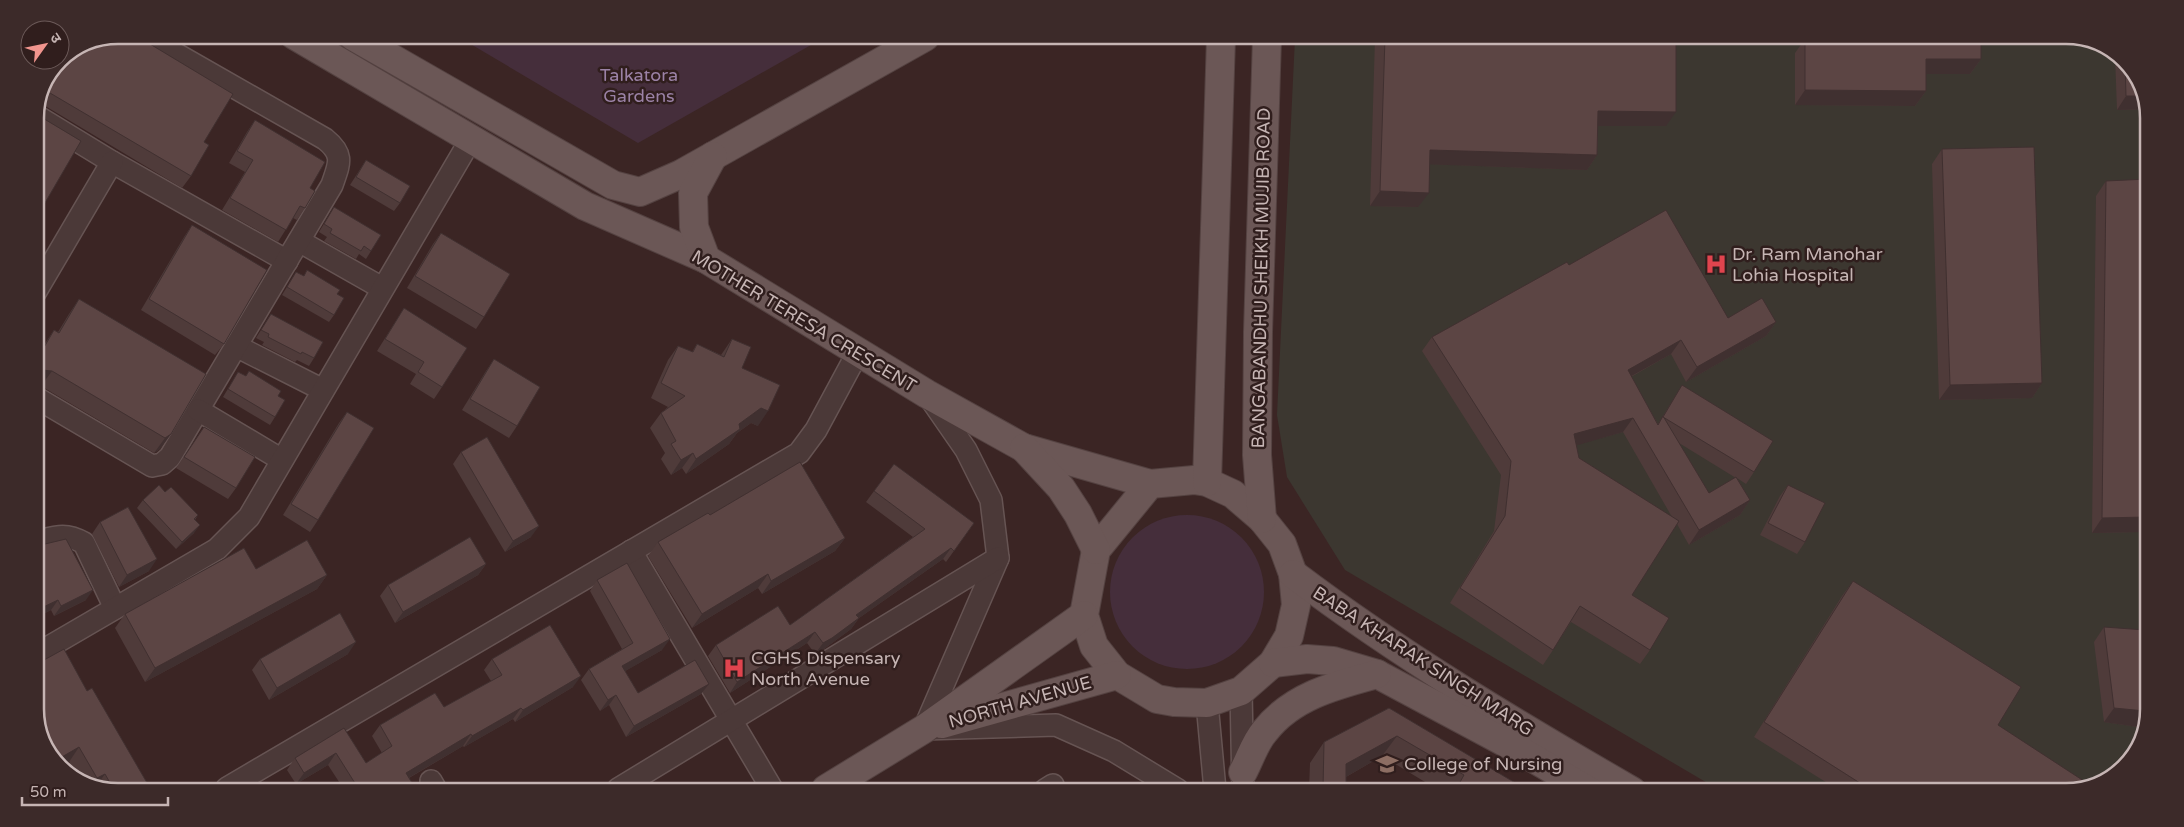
<svg xmlns="http://www.w3.org/2000/svg" width="2184" height="827" viewBox="0 0 2184 827" font-family="'Varela Round','Noto Sans Devanagari',sans-serif">
<rect width="100%" height="100%" fill="#3b2524"/>
<!-- medical -->
<path fill="#3c3730" d="M1295 38 2093 39 2132 67 2149 112 2145 736 2112 778 2067 792 1721 791 1345 570 1287 477 1277 415Z"/>
<!-- green -->
<g fill="#452e3b">
<path d="M457 36 825 37 638 143Z"/>
<circle cx="1187" cy="592" r="77"/>
</g>
<g fill="none" stroke-linecap="round" stroke-linejoin="round">
<!-- minor casing -->
<g stroke="#665453" stroke-width="24">
<g id="minor">
<path d="M35 115 112 162 287 261"/>
<path d="M299 241 382 288"/>
<path d="M35 293 112 162"/>
<path d="M236 346 323 390"/>
<path d="M35 397 152 466 162 464 170 457 332 185C339 164 345 155 325 139L143 35"/>
<path d="M930 398 966 450 991 500 998 558 924 729 1056 725 1114 751 1178 790"/>
<path d="M198 410 282 460"/>
<path d="M35 542C55 537 65 532 84 543L115 608"/>
<path d="M631 551 772 789"/>
<path d="M35 655 217 549 249 517 471 139"/>
<path d="M1241 691 1243 790"/>
<path d="M1207 703 1215 790"/>
<path d="M431 781 435 788"/>
<path d="M227 788 799 453 816 430 858 352"/>
<path d="M618 789 998 558"/>
<path d="M1045 790 1053 785"/>
</g>
</g>
<!-- major casing -->
<g stroke="#544241" stroke-width="30">
<g id="major">
<path d="M294 35 585 206 706 259 927 394 1024 448 1150 484 1194 480 1207 482 1233 494 1262 519 1282 544 1293 574 1296 605 1289 636 1273 663 1241 691 1207 703 1174 702 1157 699 1117 675 1094 646 1084 615 1096 550 1150 484"/>
<path d="M353 36 613 185 640 192 681 174 925 37"/>
<path d="M706 259 694 227 693 193 713 156"/>
<path d="M1024 448 1061 488 1078 514 1096 550"/>
<path d="M1207 482 1221 38"/>
<path d="M1262 519 1257 455 1258 332 1267 38"/>
<path d="M1293 574C1400 655 1516 724 1632 791"/>
<path d="M1273 663 1307 659 1333 661 1377 674 1521 751 1589 791"/>
<path d="M942 724 1117 675"/>
<path d="M1243 772C1250 759 1255 742 1265 731 1292 696 1336 685 1377 674"/>
<path d="M826 789 924 729 1084 615"/>
</g>
</g>
<!-- minor -->
<use href="#minor" stroke="#4b3938" stroke-width="21"/>
<!-- major -->
<use href="#major" stroke="#6b5756" stroke-width="28"/>
</g>
<!-- wall -->
<g fill="#4f3b3a" fill-rule="evenodd">
<path d="M1375 38H1600V41L1657 42 1656 38 1742 39 1676 43 1666 126H1598L1597 155 1587 170 1430 164 1418 207 1370 206Z"/>
<path d="M1805 39H1981V59L1970 74H1926V91L1915 106 1795 105V53Z"/>
<path d="M2115 55 2132 67 2148 109 2117 110Z"/>
<path d="M59 60 204 142 191 176 182 188 42 104H39Z"/>
<path d="M255 120 310 188 305 208 297 220 293 218 278 242 222 210 245 172 229 163 247 132Z"/>
<path d="M1942 149 2042 383 2032 398 1939 400 1932 164Z"/>
<path d="M366 160 400 203 394 211 350 185Z"/>
<path d="M2106 181 2141 532 2092 533 2096 196Z"/>
<path d="M334 207 371 251 366 259 359 254 356 259 324 241 327 237 319 232Z"/>
<path d="M192 225 224 344 215 355 141 310 184 237Z"/>
<path d="M441 233 484 317 476 329 407 288 433 244Z"/>
<path d="M1569 265 1728 318 1776 322 1766 336 1686 382 1671 354 1631 377 1658 424 1682 385 1754 472 1746 484 1737 478 1750 500 1740 515 1689 545 1677 524 1632 595 1650 650 1640 664 1571 622 1553 650 1543 665 1450 603 1494 531 1501 475 1422 351 1432 337ZM1623 432 1672 517 1579 458 1576 445ZM1679 443 1736 478 1709 493Z"/>
<path d="M296 272 337 294 334 315 329 322 282 295Z"/>
<path d="M79 299 171 434 160 449 154 453 41 386H35V360L44 345 54 330 58 332 69 314Z"/>
<path d="M404 308 442 387 434 399 410 384 416 374 377 351Z"/>
<path d="M271 314 314 358 309 366 297 360 295 362 262 345 264 342 256 338Z"/>
<path d="M732 339 742 368 758 426 751 423 737 433 729 444 686 474 682 468 671 475 661 459 665 453 650 428 661 413 668 407 651 398 668 360 678 346 692 352 697 344 721 355Z"/>
<path d="M494 359 517 426 509 438 462 410 486 371Z"/>
<path d="M249 371 278 396 275 417 270 425 223 397 238 372 246 376Z"/>
<path d="M347 412 318 520 310 532 283 515 339 423Z"/>
<path d="M204 427 236 488 228 499 176 468Z"/>
<path d="M461 452 531 537 505 552 453 464Z"/>
<path d="M1788 485 1805 542 1797 554 1760 535 1780 496Z"/>
<path d="M874 491 974 523 946 562 943 559 859 618 851 629 824 649 815 654 807 643 730 693 708 656 716 645 790 625 913 537 866 502Z"/>
<path d="M143 500 198 515 195 520 194 533 176 549 137 508Z"/>
<path d="M710 515 845 538 835 551 762 594 758 588 692 628 648 556 658 542Z"/>
<path d="M100 522 149 571 119 587 92 534Z"/>
<path d="M35 545 86 600 54 616 51 610 35 618Z"/>
<path d="M486 564 478 575 395 623 380 596 388 585Z"/>
<path d="M327 575 317 589 145 682 115 628 125 614Z"/>
<path d="M597 580 662 650 625 671 638 693 701 694 626 737 609 705 600 711 581 680 589 669 622 649 590 591Z"/>
<path d="M1853 581 1998 725 2067 792 1840 791 1754 737 1842 596Z"/>
<path d="M2104 627 2145 728 2104 722 2094 642Z"/>
<path d="M348 654 269 700 252 670 260 659Z"/>
<path d="M492 659 573 687 515 722 513 719 464 747 463 746 409 778 415 788H343L328 765 296 784 287 770 295 758 344 728 366 763 382 753 372 736 380 725 444 707 491 681 484 670Z"/>
<path d="M87 691 150 788H91L78 778 69 762Z"/>
<path d="M1389 708 1529 791H1440L1382 756 1346 777V790H1309L1310 763 1324 742Z"/>
<path d="M2126 758 2127 759 2113 777 2115 773Z"/>
</g>
<!-- shaded-wall -->
<g fill="#403030">
<path d="M1661 38 1742 39 1657 44Z"/>
<path d="M1926 59H1981L1970 74H1915Z"/>
<path d="M1805 90 1926 91 1915 106 1795 105Z"/>
<path d="M45 92 50 93 42 104H39Z"/>
<path d="M2126 96H2143L2148 109 2117 110Z"/>
<path d="M1598 111 1676 112 1666 126H1588Z"/>
<path d="M1430 150 1597 155 1587 170 1420 164Z"/>
<path d="M1380 191 1429 193 1418 207 1370 206Z"/>
<path d="M1776 322 1766 336 1686 382 1697 367Z"/>
<path d="M1681 340 1671 354 1617 384 1628 370Z"/>
<path d="M42 370 52 371 41 386H35V380Z"/>
<path d="M2042 383 2032 398 1939 400 1950 385Z"/>
<path d="M761 408 768 411 758 426 751 423 737 433 729 444 686 474 696 459 739 424Z"/>
<path d="M1633 418 1623 432 1564 449 1574 434Z"/>
<path d="M171 434 160 449 154 453 165 438Z"/>
<path d="M693 453 682 468 671 475 681 460Z"/>
<path d="M1750 500 1740 515 1689 545 1699 530Z"/>
<path d="M2146 517V525L2141 532 2092 533 2102 518Z"/>
<path d="M200 525 194 533 176 549 182 542Z"/>
<path d="M539 526 531 537 505 552 513 541Z"/>
<path d="M845 538 835 551 762 594 771 581Z"/>
<path d="M951 548 943 559 859 618 851 629 824 649 815 654 823 643 856 615Z"/>
<path d="M157 559 149 571 119 587 127 575Z"/>
<path d="M486 564 478 575 395 623 403 612Z"/>
<path d="M768 574 758 588 692 628 702 614Z"/>
<path d="M327 575 317 589 145 682 155 668Z"/>
<path d="M93 590 86 600 54 616 61 606Z"/>
<path d="M58 600 51 610 35 618V611Z"/>
<path d="M815 632 807 643 730 693 737 682Z"/>
<path d="M670 639 662 650 615 677 622 666Z"/>
<path d="M356 642 348 654 269 700 277 688Z"/>
<path d="M581 676 573 687 515 722 523 710Z"/>
<path d="M709 684 701 694 626 737 634 726Z"/>
<path d="M616 695 609 705 600 711 608 700Z"/>
<path d="M521 708 513 719 464 747 472 736Z"/>
<path d="M2114 708 2145 711V728L2104 722Z"/>
<path d="M471 734 463 746 398 784 406 773Z"/>
<path d="M1397 736 1382 756 1332 785 1346 764Z"/>
<path d="M79 747 69 762 62 766 55 761Z"/>
<path d="M336 753 328 765 296 784 304 773Z"/>
<path d="M105 774 95 788 91 787 97 778Z"/>
</g>
<!-- building -->
<g fill="#5c4544" stroke="#403030">
<path d="M118 35H135L233 94 204 142 209 145 191 176 50 93 45 92 60 59Z"/>
<path d="M1385 38H1600V41L1676 42V112L1598 111 1597 155 1430 150 1429 193 1380 191Z"/>
<path d="M1805 39H1981V59H1926V91L1805 90Z"/>
<path d="M2125 62 2132 67 2143 96H2126Z"/>
<path d="M35 112 36 114 81 141 35 220Z"/>
<path d="M255 120 325 162 310 188 315 191 305 208 300 206 286 230 230 198 253 160 237 151Z"/>
<path d="M2034 147 2042 383 1950 385 1942 149Z"/>
<path d="M366 160 410 186 400 203 356 177Z"/>
<path d="M2148 179 2146 517 2102 518 2106 181Z"/>
<path d="M334 207 381 235 371 251 364 246 361 251 330 233 332 229 324 224Z"/>
<path d="M1666 210 1728 318 1762 298 1776 322 1697 367 1681 340 1628 370 1658 425 1663 416 1709 493 1736 477 1750 500 1699 530 1633 418 1574 434 1579 458 1679 521 1632 595 1669 618 1650 650 1580 606 1553 650 1460 588 1505 516 1511 461 1432 337 1567 262 1569 265Z"/>
<path d="M192 225 267 270 224 344 149 299Z"/>
<path d="M441 233 510 274 484 317 415 276Z"/>
<path d="M307 270 340 290 337 294 344 298 334 315 287 287 296 272 304 276Z"/>
<path d="M79 299 206 374 171 434 165 438 52 371 42 370 35 366V363L54 330 59 333Z"/>
<path d="M404 308 467 348 442 387 418 372 424 362 385 339Z"/>
<path d="M271 314 323 342 314 358 302 352 301 354 268 337 269 334 261 330Z"/>
<path d="M732 339 751 347 742 368 780 385 768 411 761 408 739 424 740 429 696 459 693 453 681 460 671 444 676 441 661 413 685 396 661 383 678 346 693 352 697 344 724 357Z"/>
<path d="M494 359 540 387 517 426 470 399Z"/>
<path d="M249 371 281 391 278 396 285 400 275 417 228 389 238 372 246 376Z"/>
<path d="M1682 385 1773 441 1754 472 1663 417Z"/>
<path d="M347 412 374 428 318 520 291 504Z"/>
<path d="M204 427 255 457 236 488 184 457Z"/>
<path d="M487 437 539 526 513 541 461 452Z"/>
<path d="M800 462 845 538 771 581 768 574 702 614 658 542 708 513 710 515Z"/>
<path d="M894 464 974 523 954 551 951 548 856 615 859 618 832 638 823 643 815 632 737 682 716 645 778 606 790 625 925 529 874 491Z"/>
<path d="M159 485 165 492 171 487 198 515 194 519 200 525 182 542 143 500Z"/>
<path d="M1788 485 1825 503 1805 542 1768 523Z"/>
<path d="M128 507 157 559 127 575 100 522Z"/>
<path d="M470 537 486 564 403 612 388 585Z"/>
<path d="M66 539 93 590 61 606 58 600 35 611V545L38 544H45Z"/>
<path d="M307 540 327 575 155 668 125 614 244 548 256 569Z"/>
<path d="M627 563 670 639 622 666 638 693 695 660 709 684 634 726 616 695 608 700 589 669 633 643 597 580Z"/>
<path d="M1853 581 2021 687 1998 725 2090 785 2067 792H1874L1764 722Z"/>
<path d="M340 613 356 642 277 688 260 659Z"/>
<path d="M550 625 581 676 523 710 521 708 472 736 471 734 406 773 415 788H358L336 753 304 773 295 758 344 728 366 763 392 746 380 725 435 693 444 707 502 675 492 659Z"/>
<path d="M2104 627 2145 630V711L2114 708Z"/>
<path d="M64 649 87 691 92 688 150 788H113L105 774 97 778 79 747 55 761 52 759 35 715V665Z"/>
<path d="M1389 708 1529 791H1455L1464 775 1397 736 1346 764V790H1323L1324 742Z"/>
<path d="M268 783 271 788H260Z"/>
</g>
<!-- icons -->
<defs>
<g id="hospital-bare" transform="scale(1.725)"><path d="M-5-5h3v3.5h4V-5h3V5h-3V1.5h-4V5h-3Z" fill="#e0444e" stroke="#301e1d" stroke-width="2.5" paint-order="stroke"/></g>
<g id="university-bare" transform="scale(1.725)"><path d="M0-5L7-2L0 1L-7-2ZM-4 1L0 2.5L4 1V4Q0 6-4 4Z" fill="#8d6e63" stroke="#301e1d" stroke-width="2.5" paint-order="stroke"/></g>
</defs>
<g fill-rule="evenodd">
<use href="#hospital-bare" x="1716" y="264"/>
<use href="#hospital-bare" x="734" y="668"/>
<use href="#university-bare" x="1387" y="764"/>
</g>
<g text-anchor="middle" dominant-baseline="central" stroke-width="5" stroke-linejoin="round" paint-order="stroke">
<!-- park labels -->
<g font-size="18" fill="#9b82a6" stroke="#301e1d">
<text x="639" y="75">Talkatora<tspan x="639" dy="21">Gardens</tspan></text>
</g>
<!-- poi labels -->
<g font-size="18" fill="#c6b5b4" stroke="#301e1d" text-anchor="start">
<text x="1732" y="254">Dr. Ram Manohar<tspan x="1732" dy="21">Lohia Hospital</tspan></text>
<text x="751" y="658">CGHS Dispensary<tspan x="751" dy="21">North Avenue</tspan></text>
<text x="1404" y="764">College of Nursing</text>
</g>
<!-- street labels -->
<g font-size="18" fill="#c6b5b4" stroke="#301e1d">
<text transform="translate(1261 278) rotate(-89)">BANGABANDHU SHEIKH MUJIB ROAD</text>
<text transform="translate(804 321) rotate(31)">MOTHER TERESA CRESCENT</text>
<text transform="translate(1423 661) rotate(33)">BABA KHARAK SINGH MARG</text>
<text transform="translate(1020 702) rotate(-16)">NORTH AVENUE</text>
</g>
</g>
<!-- crop -->
<path d="M0 0H2184V827H0ZM118 44H2066A74 74 0 0 1 2140 118V709A74 74 0 0 1 2066 783H118A74 74 0 0 1 44 709V118A74 74 0 0 1 118 44Z" fill="#3c2a29" fill-rule="evenodd"/>
<path fill="none" stroke="#c6b5b4" stroke-width="2.5" d="M118 44H2066A74 74 0 0 1 2140 118V709A74 74 0 0 1 2066 783H118A74 74 0 0 1 44 709V118A74 74 0 0 1 118 44Z"/>
<!-- north arrow -->
<g transform="translate(45 45) rotate(57)"><circle r="24" fill="#301e1d" stroke="#6c5a59"/>
<path d="M0-4L9 19L0 12L-9 19Z" fill="#f1958e"/>
<text y="-8" font-size="14" font-weight="bold" text-anchor="middle" fill="#c6b5b4">उ</text>
</g>
<!-- scale -->
<path d="M22 797v8h146v-8" fill="none" stroke="#c6b5b4" stroke-width="2.5"/>
<text x="30" y="797" font-size="15" fill="#c6b5b4" stroke="#301e1d" stroke-width="4" paint-order="stroke">50 m</text>
</svg>
